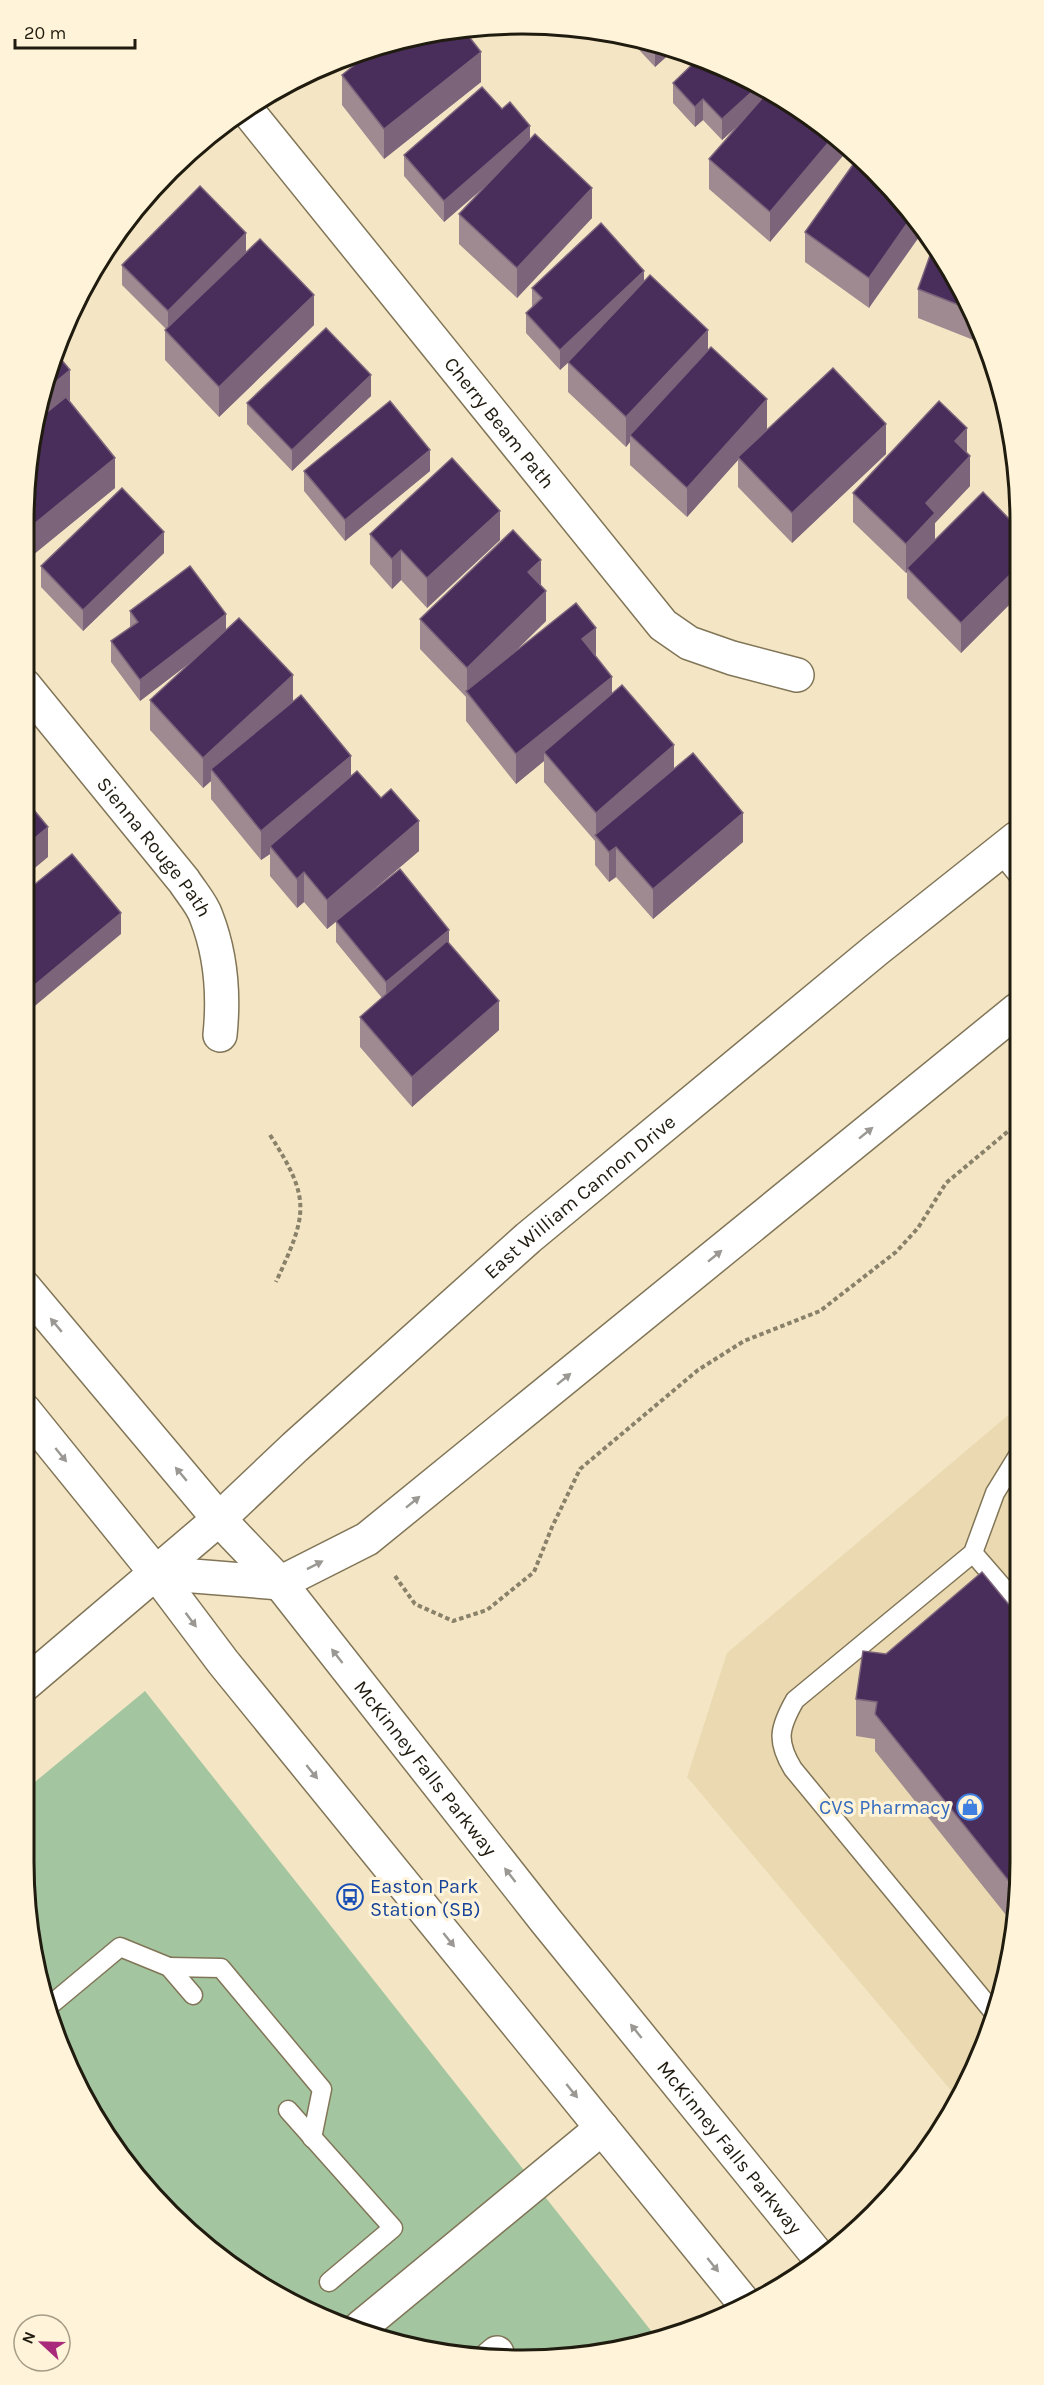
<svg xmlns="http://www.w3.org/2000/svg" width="1044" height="2385" viewBox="0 0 1044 2385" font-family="Karla,sans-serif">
<rect width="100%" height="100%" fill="#f4e6c5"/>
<!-- built -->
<path fill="#ebdab1" d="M1019 1406 1020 1863 993 2023 959 2100 687 1777 727 1653Z"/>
<!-- green -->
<path fill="#a3c5a0" d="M145 1691 656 2337 619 2351 522 2361 425 2351 273 2294 147 2191 91 2112 51 2023 24 1863V1791Z"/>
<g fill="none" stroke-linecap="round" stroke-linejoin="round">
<!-- lane casing -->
<g stroke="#817557" stroke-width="21">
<g id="lane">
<path d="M999 852 1017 874"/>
<path d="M973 1553 1019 1606"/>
<path d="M169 1967 221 1968 322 2089 312 2138"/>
<path d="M48 2007 120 1947 169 1967 193 1995"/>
<path d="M995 2014 793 1769C776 1741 779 1728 795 1700L973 1553 995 1493 1019 1454"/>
<path d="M288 2110 393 2228 329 2282"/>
</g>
</g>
<!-- street casing -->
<g stroke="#817557" stroke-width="36">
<g id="street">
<path id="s1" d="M247 110 663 625 689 643 732 658 797 675"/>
<path id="s2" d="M24 685 184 881C191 892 202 904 206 916 221 954 224 996 220 1035"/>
<path d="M361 2327 602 2128"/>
<path d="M491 2358 497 2353"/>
</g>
</g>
<!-- secondary casing -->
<g stroke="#817557" stroke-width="36">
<g id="secondary">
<path id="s3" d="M24 1287 219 1519 280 1583 546 1921 818 2256"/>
<path d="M24 1410 156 1573 223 1662 745 2304"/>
<path d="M156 1573 280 1583 367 1539 1017 1010"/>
<path id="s4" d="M24 1685 219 1519 295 1447 528 1238 876 950 1017 838"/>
</g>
</g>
<!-- path -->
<g stroke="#8a816a" stroke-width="4" stroke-dasharray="4.5 3" stroke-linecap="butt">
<path d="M270 1135C312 1200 307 1214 276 1282"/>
<path d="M395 1576 415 1604 453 1621 487 1610 534 1572 552 1527 580 1469 698 1370 744 1341 820 1311 896 1252 918 1228 946 1183 1018 1123"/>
</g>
<!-- lane -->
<use href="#lane" stroke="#fff" stroke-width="18"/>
<!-- street -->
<use href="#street" stroke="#fff" stroke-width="33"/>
<!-- secondary -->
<use href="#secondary" stroke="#fff" stroke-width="33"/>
</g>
<!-- wall -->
<g fill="#9e8a90">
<path d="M628 38 675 49 655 67Z"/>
<path d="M342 75 481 82 384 159 342 105Z"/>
<path d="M673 83 825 127 770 242 709 189V159L740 124 722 140 703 120 695 127 673 103Z"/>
<path d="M502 109 530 139 592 218 517 298 459 244V214L488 184 444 222 404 176V155Z"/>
<path d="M917 219 869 308 805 262V232Z"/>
<path d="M933 247 982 331 986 345 918 318V289Z"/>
<path d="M246 252 314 325 219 417 165 360V330L166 329 122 285V265Z"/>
<path d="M644 282 708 351 767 429 758 439 886 454 792 543 738 487V460L687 517 630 465V442L626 447 568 392V363L560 370 526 333V313L532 307V288Z"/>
<path d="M51 362 70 400 69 401 115 488 28 559 24 553V522Z"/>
<path d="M371 396 292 471 247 424V403Z"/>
<path d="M967 453 970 486 935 523V540L1016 526V598L961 653 907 598V572L906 573 853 522V493Z"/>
<path d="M304 471H430L345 541 304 491Z"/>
<path d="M370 534 500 540 427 608 401 580 392 589 370 564Z"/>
<path d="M164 553 83 631 41 587V566Z"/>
<path d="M541 586 546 621 510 656H596L612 693 674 768 743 842 653 919 616 877 609 882 595 865V841L544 782V761L516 784 466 721V697L420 649V619Z"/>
<path d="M130 611 226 630 293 701 351 776 419 851 358 903 449 944 499 1030 412 1107 360 1047V1017L382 998 336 942V922L327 929 304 902 297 908 270 876V854L261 860 211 799V781L203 788 150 730V700L195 659 140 701 111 662V641L130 628Z"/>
<path d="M863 1651 1020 1863 1010 1920 875 1751V1739L856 1736V1699Z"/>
</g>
<!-- shaded-wall -->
<g fill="#7c647b">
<path d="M657 45 675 49 655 67V46Z"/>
<path d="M481 52V82L384 159V129Z"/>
<path d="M755 89 769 97 722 140V119Z"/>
<path d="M703 99V120L695 127V107Z"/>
<path d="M530 126V147L444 222V201Z"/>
<path d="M834 136 848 150 770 242V212Z"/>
<path d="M592 188V218L517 298V268Z"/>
<path d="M913 215 917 219 924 230 869 308V278Z"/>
<path d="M246 233V253L168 332V311Z"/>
<path d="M644 271V291L560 370V350Z"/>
<path d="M314 295V325L219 417V387Z"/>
<path d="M708 330V360L630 435V442L626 447V417Z"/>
<path d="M70 370V400L40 425 46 390Z"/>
<path d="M371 375V396L292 471V450Z"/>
<path d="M767 399V429L740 459 738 457V460L687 517V488Z"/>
<path d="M886 424V454L792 543V513Z"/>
<path d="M967 428V458L955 441Z"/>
<path d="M430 450V471L345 541V520Z"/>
<path d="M970 456V486L935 523V543L907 568V572L906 573V544L926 503Z"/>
<path d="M115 458V488L28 559V529Z"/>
<path d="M500 511V540L427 608V578Z"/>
<path d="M164 532V553L83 631V610Z"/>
<path d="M401 550V580L392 589V559Z"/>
<path d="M541 560V590L528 572Z"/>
<path d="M1016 569V598L961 653V623Z"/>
<path d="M546 591V621L470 696 467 692V668Z"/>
<path d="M226 614V635L140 701V680Z"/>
<path d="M596 628V658L582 639Z"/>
<path d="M293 675V705L211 769V781L203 788V758Z"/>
<path d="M612 677V707L544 752V761L516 784V754Z"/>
<path d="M674 745V775L596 837V813Z"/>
<path d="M351 756V785L270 846V854L261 860V831Z"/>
<path d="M743 813V842L653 919V889Z"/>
<path d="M419 821V851L327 929V900Z"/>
<path d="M48 827V857L24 877V847Z"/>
<path d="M616 847V877L609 882V852Z"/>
<path d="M304 872V902L297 908V879Z"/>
<path d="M121 913V934L24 1015V994Z"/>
<path d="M449 930V951L386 1003V982Z"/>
<path d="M499 1001V1030L412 1107V1077Z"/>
</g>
<!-- building -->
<g fill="#492d5b" stroke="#7c647b" stroke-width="1.5">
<path d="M463 29 481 52 384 129 342 75 377 47 393 41Z"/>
<path d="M698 59 755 89 722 119 703 99 695 107 673 83Z"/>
<path d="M482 87 502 109 510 102 530 126 444 201 404 155Z"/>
<path d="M765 95 825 127 834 136 770 212 709 159Z"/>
<path d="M535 134 592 188 517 268 459 214Z"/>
<path d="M857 159 913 215 869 278 805 232Z"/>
<path d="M200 186 246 233 168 311 122 265Z"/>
<path d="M601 223 644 271 560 350 526 313 542 298 532 288Z"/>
<path d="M260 239 314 295 219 387 165 330Z"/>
<path d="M933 247 969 309 918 289Z"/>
<path d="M650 275 708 330 626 417 568 362Z"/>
<path d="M326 328 371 375 292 450 247 403Z"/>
<path d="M711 347 767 399 687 488 630 435Z"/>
<path d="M55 352 70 370 46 390 51 362Z"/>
<path d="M833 368 886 424 792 513 738 457Z"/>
<path d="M66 397 115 458 28 529 24 523V522L41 417Z"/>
<path d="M390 401 430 450 345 520 304 471Z"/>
<path d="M939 401 967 428 955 441 970 456 926 503 935 513 906 544 853 493Z"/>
<path d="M452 458 500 511 427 578 401 550 392 559 370 534Z"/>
<path d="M122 488 164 532 83 610 41 566Z"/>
<path d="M983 492 1016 526V569L961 623 907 568Z"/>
<path d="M513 530 541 560 528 572 546 591 467 668 420 619Z"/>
<path d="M190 566 226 614 140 680 111 641 138 622 130 611Z"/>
<path d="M576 603 596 628 582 639 612 677 516 754 466 691Z"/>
<path d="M239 618 293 675 203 758 150 700Z"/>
<path d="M622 685 674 745 596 813 544 752Z"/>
<path d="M301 695 351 756 261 831 211 769Z"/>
<path d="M693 753 743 813 653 889 616 847 609 852 595 835Z"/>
<path d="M357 771 381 798 391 789 419 821 327 900 304 872 297 879 270 846Z"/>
<path d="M24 798 48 827 24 847Z"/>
<path d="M72 854 121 913 24 994V893Z"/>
<path d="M400 869 449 930 386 982 336 921Z"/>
<path d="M447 941 499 1001 412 1077 360 1017Z"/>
<path d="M982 1572 1019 1617 1020 1863 1016 1890 875 1714 877 1702 856 1699 863 1651 886 1654Z"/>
</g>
<!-- one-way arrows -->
<defs><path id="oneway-solid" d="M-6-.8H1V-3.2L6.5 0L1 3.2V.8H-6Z" transform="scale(1.5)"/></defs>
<g fill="#9b9893">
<use href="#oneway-solid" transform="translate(866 1133) rotate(-39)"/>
<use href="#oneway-solid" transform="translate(715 1256) rotate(-39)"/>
<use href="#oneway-solid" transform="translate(56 1325) rotate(-130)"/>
<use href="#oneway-solid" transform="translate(564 1379) rotate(-39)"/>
<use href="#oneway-solid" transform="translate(61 1455) rotate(51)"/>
<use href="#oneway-solid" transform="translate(181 1474) rotate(-130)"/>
<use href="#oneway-solid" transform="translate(413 1502) rotate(-39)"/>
<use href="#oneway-solid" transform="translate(315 1565) rotate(-27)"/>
<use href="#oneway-solid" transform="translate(191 1620) rotate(53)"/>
<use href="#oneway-solid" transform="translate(337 1656) rotate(-128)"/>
<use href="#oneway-solid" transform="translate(312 1772) rotate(51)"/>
<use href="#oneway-solid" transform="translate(510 1875) rotate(-128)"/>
<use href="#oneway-solid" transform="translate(449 1940) rotate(51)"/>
<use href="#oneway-solid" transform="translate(636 2031) rotate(-129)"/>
<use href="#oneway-solid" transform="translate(572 2091) rotate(51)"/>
<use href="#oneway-solid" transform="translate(713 2265) rotate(51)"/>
</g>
<!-- icons -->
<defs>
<g id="shop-ring" transform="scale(1.35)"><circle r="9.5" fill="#fff4d9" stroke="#3f7fe0" stroke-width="1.5"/><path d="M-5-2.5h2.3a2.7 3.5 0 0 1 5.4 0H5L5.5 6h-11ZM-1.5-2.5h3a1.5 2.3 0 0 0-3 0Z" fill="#3f7fe0"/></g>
<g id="bus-ring" transform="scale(1.35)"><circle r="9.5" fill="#fff4d9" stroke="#1a4fb4" stroke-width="1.5"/><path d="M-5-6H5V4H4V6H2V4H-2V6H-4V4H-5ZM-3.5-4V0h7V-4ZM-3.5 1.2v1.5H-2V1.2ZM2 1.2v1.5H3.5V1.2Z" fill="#1a4fb4"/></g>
</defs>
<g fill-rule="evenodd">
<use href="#shop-ring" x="970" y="1807"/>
<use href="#bus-ring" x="350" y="1897"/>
</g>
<g text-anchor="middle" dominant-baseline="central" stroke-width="6" stroke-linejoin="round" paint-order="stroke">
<!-- street labels -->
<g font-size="20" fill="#201b0f" stroke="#fff4d9">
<text stroke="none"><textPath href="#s1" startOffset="402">Cherry Beam Path</textPath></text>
<text stroke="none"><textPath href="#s2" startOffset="208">Sienna Rouge Path</textPath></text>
<text stroke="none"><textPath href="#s4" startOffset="740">East William Cannon Drive</textPath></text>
<text stroke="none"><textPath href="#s3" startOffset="627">McKinney Falls Parkway</textPath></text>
<text stroke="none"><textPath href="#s3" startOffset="1113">McKinney Falls Parkway</textPath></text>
</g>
<!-- shop labels -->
<g font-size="20" fill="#366cbe" stroke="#fff4d9" text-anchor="end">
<text x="950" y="1807">CVS Pharmacy</text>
</g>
<!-- transit labels -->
<g font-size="20" fill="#164399" stroke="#fff4d9" text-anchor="start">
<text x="370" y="1886">Easton Park<tspan x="370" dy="23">Station (SB)</tspan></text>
</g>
</g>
<!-- crop -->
<path d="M0 0H1044V2385H0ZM522 34H522A488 488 0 0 1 1010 522V1862A488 488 0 0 1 522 2350H522A488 488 0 0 1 34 1862V522A488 488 0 0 1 522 34Z" fill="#fff4d9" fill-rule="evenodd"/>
<path fill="none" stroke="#201b0f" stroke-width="3" d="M522 34H522A488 488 0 0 1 1010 522V1862A488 488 0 0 1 522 2350H522A488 488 0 0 1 34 1862V522A488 488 0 0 1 522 34Z"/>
<!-- north arrow -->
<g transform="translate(42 2343) rotate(292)"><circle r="28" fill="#fff4d9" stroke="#a69d88" stroke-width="1.5"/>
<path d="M0-4.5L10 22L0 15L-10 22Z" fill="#a92a7a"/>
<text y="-9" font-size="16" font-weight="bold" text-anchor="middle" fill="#201b0f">N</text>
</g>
<!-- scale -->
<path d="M15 39v9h120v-9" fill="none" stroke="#201b0f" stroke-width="3"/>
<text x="24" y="39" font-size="18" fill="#201b0f" stroke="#fff4d9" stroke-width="4.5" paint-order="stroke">20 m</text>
</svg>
